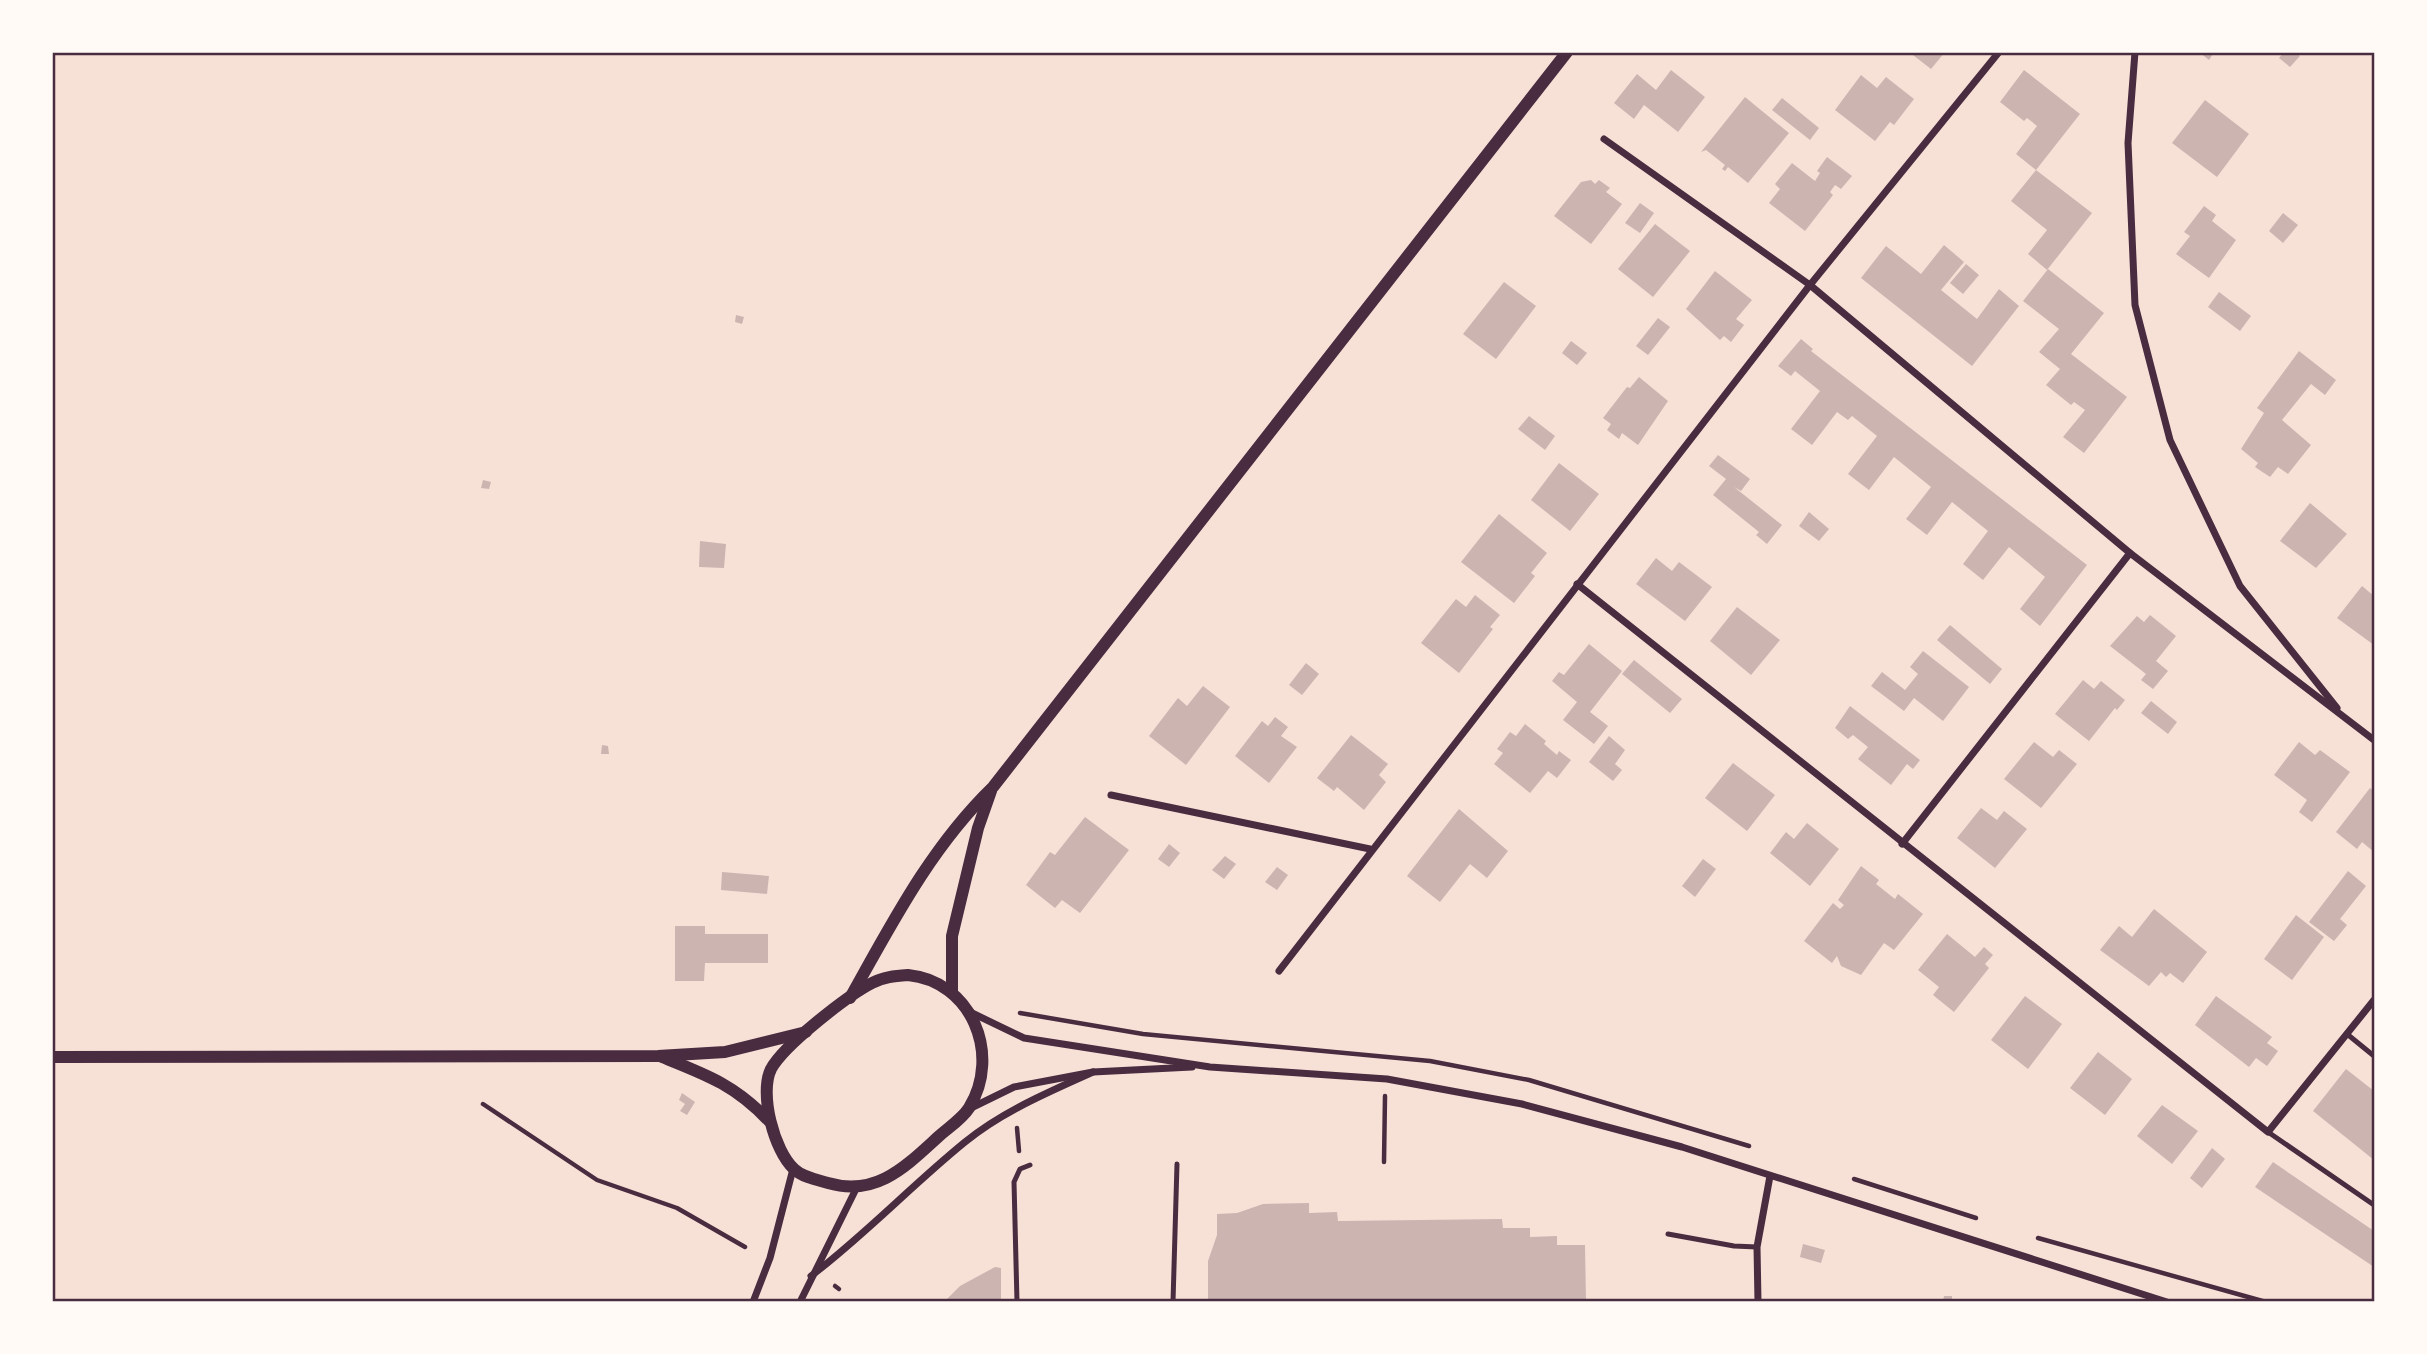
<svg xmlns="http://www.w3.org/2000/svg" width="2427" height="1354" viewBox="0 0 2427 1354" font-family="Helvetica,sans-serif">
<rect width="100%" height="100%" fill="#f7e1d7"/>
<!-- building -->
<g fill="#ccb4b1">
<path d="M1909 52H1945L1931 69Z"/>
<path d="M2199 52H2214L2209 60Z"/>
<path d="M2284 52H2295L2300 56 2290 67 2279 58Z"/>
<path d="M1671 70 1705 97 1678 132 1644 105 1634 119 1614 103 1637 74 1656 90Z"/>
<path d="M2024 70 2080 114 2036 170 2016 154 2037 126 2027 118 2024 121 2000 102Z"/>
<path d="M1861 75 1877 88 1886 77 1914 99 1894 125 1890 122 1875 141 1835 110Z"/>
<path d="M1745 97 1789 133 1748 183 1728 167 1725 171 1722 169 1725 165 1706 150 1701 152Z"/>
<path d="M1782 98 1819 128 1810 140 1772 110Z"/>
<path d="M2205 100 2249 134 2217 177 2172 143Z"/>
<path d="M1827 157 1852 176 1841 189 1835 185 1830 192 1833 195 1805 231 1769 203 1780 189 1775 184 1792 163 1815 181 1820 173 1817 171Z"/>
<path d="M2036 170 2092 213 2047 270 2028 254 2047 230 2011 201Z"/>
<path d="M1591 180 1595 184 1599 180 1610 188 1606 192 1622 204 1591 244 1554 216 1581 182Z"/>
<path d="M1640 203 1654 213 1640 233 1625 223Z"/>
<path d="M2204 206 2216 215 2212 221 2236 240 2209 278 2176 254 2190 236 2184 232Z"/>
<path d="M2283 213 2298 225 2283 243 2269 231Z"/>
<path d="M1655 224 1690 251 1653 297 1618 269Z"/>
<path d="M1944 245 1964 262 1941 290 1977 319 1999 289 2019 306 1972 366 1861 278 1886 246 1921 274Z"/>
<path d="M1966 264 1979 275 1963 294 1950 283Z"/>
<path d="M2048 269 2104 313 2071 354 2127 397 2084 453 2063 437 2085 410 2074 402 2071 405 2046 385 2060 369 2039 352 2059 329 2023 301Z"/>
<path d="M1715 271 1752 300 1736 319 1744 325 1731 342 1724 336 1720 340 1686 309Z"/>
<path d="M1504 282 1536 306 1496 359 1463 334Z"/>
<path d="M2219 292 2251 316 2240 331 2208 307Z"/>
<path d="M736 315 744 317 742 324 735 322Z"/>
<path d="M1658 318 1670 327 1648 355 1636 346Z"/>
<path d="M1801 339 1813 349 1811 351 2087 565 2040 626 2020 609 2045 577 2009 547 1983 580 1963 564 1988 531 1952 502 1927 535 1906 519 1931 487 1894 457 1869 490 1848 474 1877 436 1852 416 1848 420 1837 412 1812 445 1791 429 1820 391 1795 371 1791 376 1778 366Z"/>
<path d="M1571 341 1587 353 1577 365 1562 353Z"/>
<path d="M2299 351 2336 380 2325 395 2311 384 2282 420 2311 445 2288 474 2278 467 2270 477 2255 467 2258 463 2241 449 2264 413 2257 408Z"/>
<path d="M1639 377 1668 401 1638 445 1622 433 1619 439 1607 430 1611 424 1603 418 1627 387 1630 388Z"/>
<path d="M1529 416 1555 436 1545 450 1518 429Z"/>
<path d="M1718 455 1750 479 1741 491 1734 487 1782 525 1767 544 1756 535 1759 532 1713 495 1726 479 1709 466Z"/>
<path d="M1559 463 1599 494 1570 531 1531 500Z"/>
<path d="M483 480 491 482 489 489 481 488Z"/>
<path d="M2310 503 2347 534 2316 568 2280 541Z"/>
<path d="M1809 512 1829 529 1819 541 1799 526Z"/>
<path d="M1499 514 1547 553 1531 573 1535 576 1514 603 1461 562Z"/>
<path d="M700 541 726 544 724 568 699 567Z"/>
<path d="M1656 558 1672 571 1679 562 1712 587 1685 621 1636 584Z"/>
<path d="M2362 586 2374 596V645L2337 618Z"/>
<path d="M1475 595 1500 615 1490 627 1493 629 1459 673 1421 643 1456 599 1466 607Z"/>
<path d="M1737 607 1780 640 1751 675 1710 641Z"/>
<path d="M2150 615 2176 636 2156 661 2168 671 2153 689 2141 680 2146 674 2110 646 2137 616 2144 622Z"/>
<path d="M1950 625 2002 669 1990 684 1937 640Z"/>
<path d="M1589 644 1622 671 1590 712 1608 726 1594 744 1563 720 1577 702 1552 681 1559 672 1564 675Z"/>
<path d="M1923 651 1969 687 1943 721 1914 698 1904 711 1871 686 1882 672 1905 690 1918 674 1910 667Z"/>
<path d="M1634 660 1682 699 1670 713 1622 674Z"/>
<path d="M1306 663 1319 674 1302 695 1289 685Z"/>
<path d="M2083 680 2094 689 2101 681 2125 700 2117 710 2115 708 2089 741 2055 714Z"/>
<path d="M1203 686 1230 707 1186 765 1149 736 1178 698 1187 706Z"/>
<path d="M2151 701 2177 722 2168 734 2141 713Z"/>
<path d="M1850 706 1920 760 1913 769 1907 764 1891 785 1858 759 1868 747 1853 735 1848 739 1835 728Z"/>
<path d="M1275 717 1288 727 1281 736 1297 747 1269 783 1235 756 1262 721 1268 726Z"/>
<path d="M1525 724 1546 741 1544 744 1557 755 1559 751 1571 760 1557 778 1548 771 1530 793 1494 764 1503 753 1497 749 1510 732 1516 736Z"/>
<path d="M1351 735 1388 764 1379 775 1386 782 1364 810 1337 787 1334 791 1317 778Z"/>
<path d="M1609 736 1625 750 1615 764 1622 770 1613 781 1589 762Z"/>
<path d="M2034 742 2053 757 2059 750 2077 764 2041 808 2004 779Z"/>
<path d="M2299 742 2315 755 2320 750 2350 772 2312 822 2299 812 2307 800 2274 775Z"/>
<path d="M602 745 608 746 609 754H601Z"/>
<path d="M1733 763 1775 795 1747 831 1705 798Z"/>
<path d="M2370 788 2374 791V852L2362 842 2357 849 2336 832Z"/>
<path d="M1981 808 1997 820 2004 811 2027 829 1995 868 1957 838Z"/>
<path d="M1459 809 1508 851 1487 878 1470 864 1440 902 1407 876Z"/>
<path d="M1085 817 1129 850 1080 913 1062 900 1055 908 1026 885 1050 852 1055 855Z"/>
<path d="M1807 823 1839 849 1810 886 1770 853 1786 832 1794 839Z"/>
<path d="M1169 844 1180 853 1169 867 1158 859Z"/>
<path d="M1225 856 1236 864 1224 879 1212 870Z"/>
<path d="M1703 859 1716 869 1695 897 1682 886Z"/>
<path d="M1861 866 1879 880 1876 884 1895 899 1898 894 1923 914 1894 950 1884 943 1861 975 1841 966 1837 956 1832 963 1804 941 1833 903 1840 909 1844 905 1838 900Z"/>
<path d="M1277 867 1288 875 1277 890 1265 882Z"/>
<path d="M2348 871 2366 886 2340 919 2347 925 2334 941 2309 922Z"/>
<path d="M722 872 769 876 767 894 721 890Z"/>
<path d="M2154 909 2207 952 2183 983 2170 973 2166 977 2161 972 2149 986 2100 950 2119 926 2132 937Z"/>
<path d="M2296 915 2324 937 2292 980 2264 959Z"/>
<path d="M675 926H705V934H768V963H705L704 981H675Z"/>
<path d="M1947 934 1975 957 1984 947 1993 955 1985 964 1989 968 1954 1012 1933 995 1939 987 1918 970Z"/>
<path d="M2025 996 2062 1024 2028 1069 1991 1040Z"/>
<path d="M2216 996 2272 1037 2267 1043 2278 1051 2267 1066 2256 1058 2249 1067 2195 1025Z"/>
<path d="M2098 1052 2132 1079 2105 1115 2070 1088Z"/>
<path d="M2346 1069 2374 1091V1160L2313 1111Z"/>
<path d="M682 1093 695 1102 687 1115 680 1111 685 1104 679 1100Z"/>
<path d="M2162 1105 2198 1131 2172 1164 2137 1136Z"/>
<path d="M2212 1148 2225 1159 2202 1188 2190 1178Z"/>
<path d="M2273 1162 2374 1231V1267L2255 1187Z"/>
<path d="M1309 1203V1213L1337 1212 1338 1221 1502 1219 1503 1228H1530V1237L1557 1236V1245H1585L1586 1301H1208V1261L1217 1235V1214L1237 1213 1263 1204Z"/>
<path d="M1803 1244 1825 1250 1821 1263 1800 1257Z"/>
<path d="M995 1267 1001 1268V1301H945L960 1286Z"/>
<path d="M1944 1296H1952V1301H1943Z"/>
</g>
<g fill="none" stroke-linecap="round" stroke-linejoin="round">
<!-- path -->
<g stroke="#4a2c40" stroke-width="4.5">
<path d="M1020 1013 1143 1034 1430 1061 1529 1080 1749 1146"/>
<path d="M483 1104 597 1180 677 1208 745 1247"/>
<path d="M1017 1128 1019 1151"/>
<path d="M1384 1162 1385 1096"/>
<path d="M1854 1179 1976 1218"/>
<path d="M2038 1238 2266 1302"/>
<path d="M835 1286 839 1289"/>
</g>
<!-- service -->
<g stroke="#4a2c40" stroke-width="5">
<path d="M2347 1034 2374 1056"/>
<path d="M2268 1132 2374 1205"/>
<path d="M1668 1234 1734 1246 1757 1247"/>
<path d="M1017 1302 1014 1182 1020 1169 1030 1165"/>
<path d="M1173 1302 1177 1164"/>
</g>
<!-- minor -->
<g stroke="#4a2c40" stroke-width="7">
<path d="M2135 52 2128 143 2135 305 2170 440 2240 586 2337 708"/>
<path d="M1604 139 1810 285 2130 553 2374 740"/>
<path d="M1577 584 2268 1132 2374 1000"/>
<path d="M1111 795 1370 849"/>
<path d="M1902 844 2130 553"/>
<path d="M1279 971 1810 285 1999 52"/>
<path d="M970 1012 1024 1038 1210 1067 1387 1079 1522 1104 1682 1147 2167 1302"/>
<path d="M969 1109 1014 1087 1093 1072 1192 1067"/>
<path d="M811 1276C866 1234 912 1185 965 1142 1003 1111 1049 1092 1093 1072"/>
<path d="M753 1302 770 1258 793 1169"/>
<path d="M800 1302 856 1189"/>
<path d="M1758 1302 1757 1247 1770 1176"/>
</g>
<!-- tertiary -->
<g stroke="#4a2c40" stroke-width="12">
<path d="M908 975C971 981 1002 1054 969 1108 962 1119 948 1128 938 1137 905 1167 876 1197 828 1183 817 1180 802 1177 794 1169 774 1151 759 1093 771 1069 784 1045 847 996 872 983 883 977 895 976 908 975Z"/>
<path d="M952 992V936L978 828 991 791"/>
<path d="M850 998C892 923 931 847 993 787L1567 52"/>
<path d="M52 1057 658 1056 725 1052 806 1032"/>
<path d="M662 1057C707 1075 735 1085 769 1121"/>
</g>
</g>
<!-- border -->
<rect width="2427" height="1354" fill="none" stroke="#fffaf5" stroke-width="108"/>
<rect x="54" y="54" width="2319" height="1246" fill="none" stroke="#4a2c40" stroke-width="2.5"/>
</svg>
